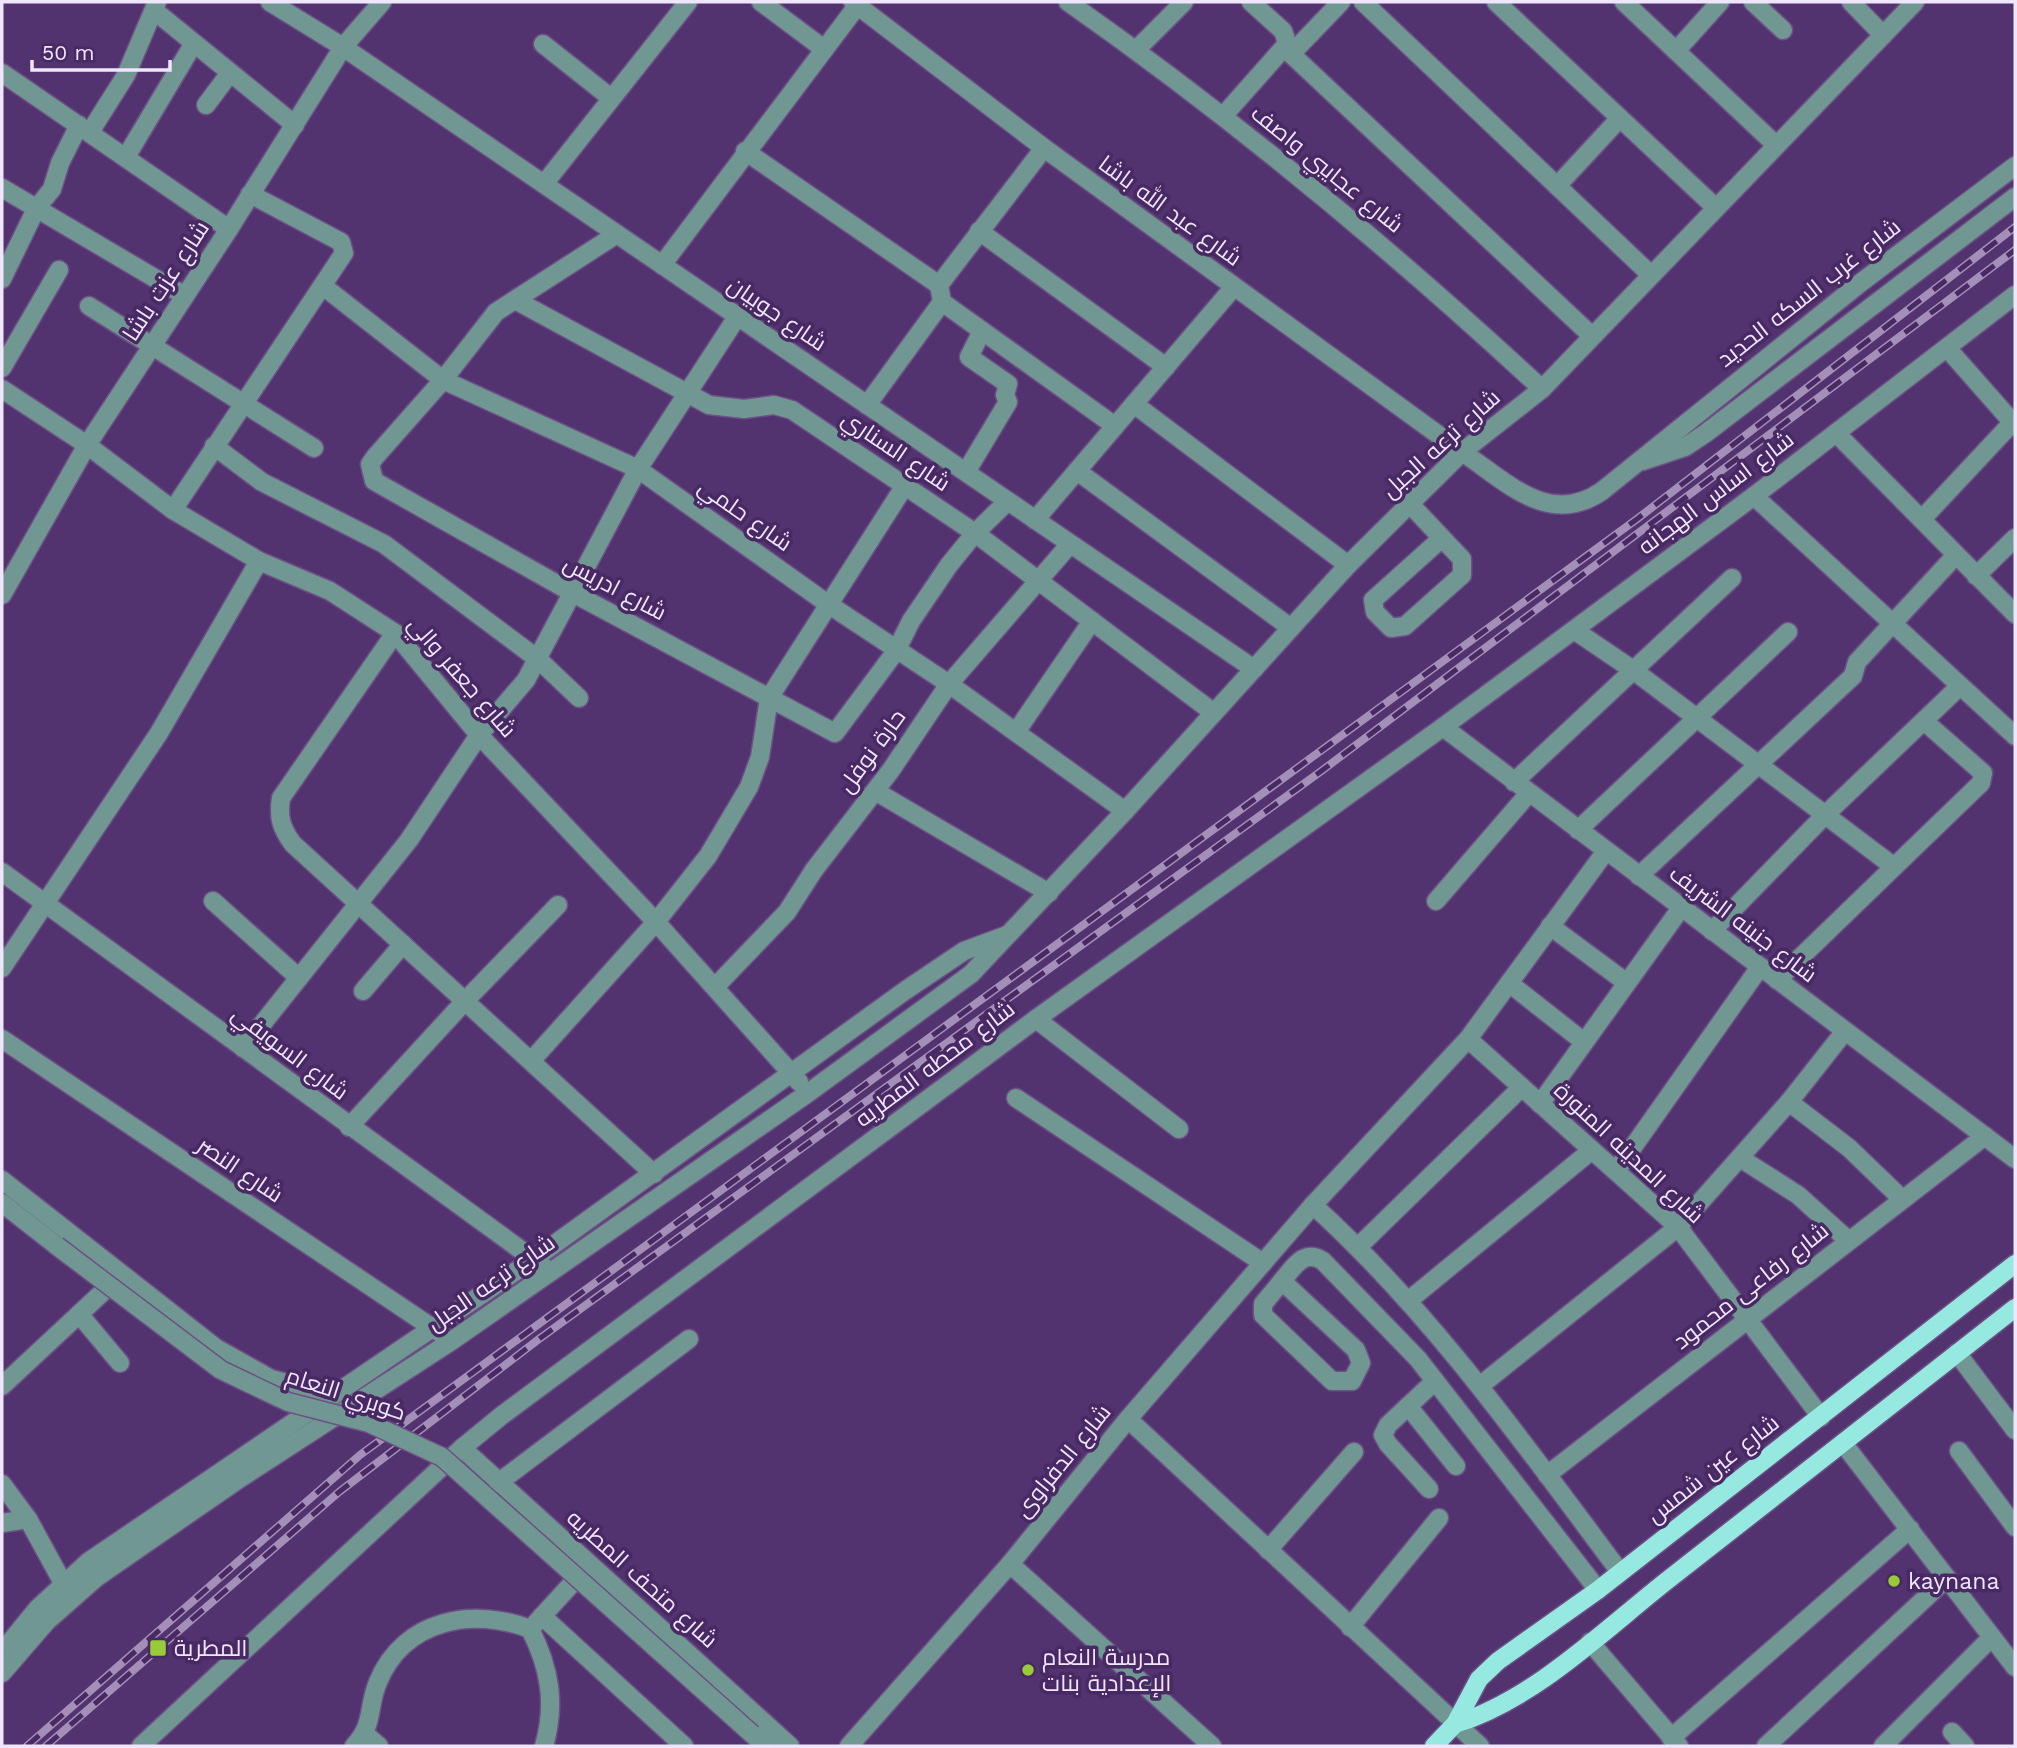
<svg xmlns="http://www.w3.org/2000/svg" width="2017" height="1748" viewBox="0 0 2017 1748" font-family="'Work Sans',Cairo,sans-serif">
<rect width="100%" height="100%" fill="#53336f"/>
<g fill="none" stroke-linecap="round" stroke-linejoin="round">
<!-- minor casing -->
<g stroke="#6c5086" stroke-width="21">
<g id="minor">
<path d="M270 2 343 47 1254 669"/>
<path d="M761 2 824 49"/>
<path d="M853 2 1044 148 1462 452C1506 481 1549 528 1602 491L1859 284 2015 166"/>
<path d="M1068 2C1236 120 1392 250 1542 389"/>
<path d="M1251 2 1283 31 1291 54 1592 336"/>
<path d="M1363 2 1651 275"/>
<path d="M1496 2 1715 207"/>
<path d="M1624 2 1776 145"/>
<path d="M1753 2 1783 30"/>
<path d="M1851 2 1883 35"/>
<path d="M156 12 295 125"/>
<path d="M543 44 611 98"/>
<path d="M1136 50 1184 2"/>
<path d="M1676 51 1720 2"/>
<path d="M1291 54 1341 2"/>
<path d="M2 73 229 229"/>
<path d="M206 105 230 73"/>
<path d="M1224 115 1287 44"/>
<path d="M90 132 126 75 157 2"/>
<path d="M1044 148 939 285 942 302 1115 426"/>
<path d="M745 151 939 285"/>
<path d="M126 157 194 43"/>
<path d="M544 184 688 2"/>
<path d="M1557 186 1620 118"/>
<path d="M2 188 185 296"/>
<path d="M979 231 1166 367"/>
<path d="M617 234 496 312 443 380 375 457 370 464 374 481 571 592 835 733 896 651 911 621 949 565 975 533 1008 501"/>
<path d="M662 265 860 2"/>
<path d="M2 279 36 209 52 189 60 163 79 125"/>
<path d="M323 286 443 380 638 469 828 604 949 684 1125 811"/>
<path d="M517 301 709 405 744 409 774 405 792 410 975 533 1214 713"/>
<path d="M89 306 314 448"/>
<path d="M1947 348 2015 425"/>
<path d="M2 368 59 270"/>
<path d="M2 389 87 445 173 510 259 561 330 591 395 633 479 735 656 922 799 1082"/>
<path d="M1134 404 1348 565"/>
<path d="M867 405 942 302"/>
<path d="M1836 433 2015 614"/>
<path d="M214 446 262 482 384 544 539 660 579 698"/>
<path d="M1643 461 1685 447 1706 433 2015 197"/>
<path d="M1077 471 1291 628"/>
<path d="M966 472 1008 402 1005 395 1008 384 969 357 982 331"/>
<path d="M1754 496 2015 736"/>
<path d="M1410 504 1442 538"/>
<path d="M173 510 344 253 341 242 250 194"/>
<path d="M1922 519 2012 423"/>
<path d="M1035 520 1233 288"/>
<path d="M1442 538 1462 559V575L1405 626 1391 628 1375 612 1373 600Z"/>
<path d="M1976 576 2015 538"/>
<path d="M2 595 87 445 229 229 343 47 382 2"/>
<path d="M1574 630 1633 670 1893 866"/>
<path d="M395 633 281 798C278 817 281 828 293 844L654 1174"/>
<path d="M1443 727 2015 1159"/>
<path d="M1016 732 1092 621"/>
<path d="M1514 782 1732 578"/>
<path d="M875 791 1049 893"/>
<path d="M1578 830 1788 632"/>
<path d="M2 872 543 1266"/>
<path d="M1639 876 1853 676 1857 662 1956 555"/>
<path d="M213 901 299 978"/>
<path d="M1436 901 1529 793"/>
<path d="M1550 926 1627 983"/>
<path d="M1712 931 1825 815 1960 686"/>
<path d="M2 968 159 733 259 561"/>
<path d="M1777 980 1981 783 1983 773 1924 721"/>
<path d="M1509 983 1584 1042"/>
<path d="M715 987 787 912 814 870 891 770 949 684 1070 544"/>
<path d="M363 991 403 944"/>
<path d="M1036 1019 1179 1129"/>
<path d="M2 1039 440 1333"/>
<path d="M1468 1039 1678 1227 1821 1417"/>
<path d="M243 1048 409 840 479 735 526 680 638 469 737 317"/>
<path d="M531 1061 656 922 708 856 749 787 760 757 769 698 904 487"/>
<path d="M1016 1098 1263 1263"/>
<path d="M1789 1102 1849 1148 1902 1199"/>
<path d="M1540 1104 1681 908"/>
<path d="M349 1127 465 1001 558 905"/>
<path d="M1740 1158 1798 1195 1849 1241"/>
<path d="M1616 1171 1760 967"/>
<path d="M2 1180 216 1348 271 1379 333 1395"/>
<path d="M2 1203 57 1246"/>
<path d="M1313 1205C1432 1313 1524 1444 1620 1572"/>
<path d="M1359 1246 1522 1087"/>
<path d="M1282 1281C1293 1268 1304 1248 1323 1261L1418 1359 1598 1590"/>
<path d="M1282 1281 1356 1350 1361 1363 1352 1381H1332L1263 1315V1304Z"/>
<path d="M1408 1301 1592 1150"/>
<path d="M79 1314 120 1363"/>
<path d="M1957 1353 2015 1430"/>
<path d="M1481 1385 1678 1227 1789 1102 1845 1031"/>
<path d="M2 1386 120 1276"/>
<path d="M1408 1406 1456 1466"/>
<path d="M1128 1419 1480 1746"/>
<path d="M1843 1443 2015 1667"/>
<path d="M462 1448 790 1746"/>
<path d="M1959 1451 2015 1527"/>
<path d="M1547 1475 1985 1136"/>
<path d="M498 1483 689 1339"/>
<path d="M2 1484 28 1519 63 1583"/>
<path d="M1429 1489 1388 1444 1383 1435 1388 1425 1435 1381"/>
<path d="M2 1523 28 1519"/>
<path d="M1268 1550 1354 1452"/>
<path d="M1010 1564 1212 1746"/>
<path d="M542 1616 684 1746"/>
<path d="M535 1624 587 1567"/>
<path d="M1350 1627 1439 1518"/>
<path d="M1590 1642 1679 1746"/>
<path d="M2 1652 38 1608 88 1562 534 1259 906 990 964 951 1007 935"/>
<path d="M2 1673 47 1621 97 1577 236 1481 450 1342 808 1093 971 974 1125 811 1348 565 1462 452 1542 389 1915 2"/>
<path d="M1952 1732 1965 1746"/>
<path d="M365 1734 379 1746"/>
<path d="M752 1734 766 1746"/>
<path d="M1671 1738 1910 1529"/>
<path d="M141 1746 462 1448 501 1416 1036 1019 1443 727 1754 496 2015 295"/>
<path d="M354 1746C375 1723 367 1708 378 1682 404 1619 473 1607 530 1629 550 1668 556 1704 544 1746"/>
<path d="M849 1746 1010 1564 1128 1419 1313 1205 1468 1039 1606 851"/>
<path d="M1766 1746 1947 1578"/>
<path d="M1883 1746 1992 1637"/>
</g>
</g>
<!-- major casing -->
<g stroke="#6c5086" stroke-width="21">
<g id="major">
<path d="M1455 1724C1534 1700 1604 1630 1669 1579 1784 1489 1900 1398 2015 1308"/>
<path d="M1434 1746 1455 1724 1479 1679 1498 1661 1598 1590 2015 1264"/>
</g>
</g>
<!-- minor -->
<use href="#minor" stroke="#719793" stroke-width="18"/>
<!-- major -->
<use href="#major" stroke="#96e9e0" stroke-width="18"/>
<!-- rail casing -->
<g stroke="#a38fb7" stroke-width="8">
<g id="rail">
<path d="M27 1746 360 1455 1637 519 2015 227"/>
<path d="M46 1746 339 1492 539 1339 1320 772 2015 250"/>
</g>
</g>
<!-- rail -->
<use href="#rail" stroke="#482963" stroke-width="5" stroke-dasharray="16" stroke-linecap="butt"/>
<!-- minor-bridge casing -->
<g stroke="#6c5086" stroke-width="21" stroke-linecap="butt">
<path id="minor-bridge" d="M57 1246 221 1370 288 1402 369 1423 442 1457 752 1734"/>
</g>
<!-- minor-bridge -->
<use href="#minor-bridge" stroke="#719793" stroke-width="18"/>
</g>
<!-- markers -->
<g fill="#98cb37" stroke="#482963" stroke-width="2.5">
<circle cx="1894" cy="1581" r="7"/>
<rect x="149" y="1639" width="18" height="18" rx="3.5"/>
<circle cx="1028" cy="1670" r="7"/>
</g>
<g text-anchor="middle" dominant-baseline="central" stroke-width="7" stroke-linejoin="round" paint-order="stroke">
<!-- street labels -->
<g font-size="23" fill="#f0e6fc" stroke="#482963">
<text transform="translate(1327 169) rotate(39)">شارع عجايبي واصف</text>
<text transform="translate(1170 211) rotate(36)">شارع عبد الله باشا</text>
<text transform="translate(166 281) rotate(-57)">شارع عزت باشا</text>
<text transform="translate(1809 293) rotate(-38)">شارع غرب السكه الحديد</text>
<text transform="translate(777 314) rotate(34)">شارع جوبيان</text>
<text transform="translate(1441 444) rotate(-42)">شارع ترعه الجبل</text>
<text transform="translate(896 451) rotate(34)">شارع السناري</text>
<text transform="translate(1716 493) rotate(-37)">شارع اساس الهجانه</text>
<text transform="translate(745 515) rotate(35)">شارع حلمي</text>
<text transform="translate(615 588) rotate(28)">شارع ادريس</text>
<text transform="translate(462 677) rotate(49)">شارع جعفر والي</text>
<text transform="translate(872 751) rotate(-54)">حارة نوفل</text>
<text transform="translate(1743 924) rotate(37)">شارع جنينه الشريف</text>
<text transform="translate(290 1053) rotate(37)">شارع السويفي</text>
<text transform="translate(935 1064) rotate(-37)">شارع محطه المطريه</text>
<text transform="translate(1629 1153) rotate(43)">شارع المدينه المنورة</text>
<text transform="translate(240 1170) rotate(34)">شارع النصر</text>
<text transform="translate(491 1283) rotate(-35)">شارع ترعه الجبل</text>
<text transform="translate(1751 1286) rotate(-38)">شارع رفاعى محمود</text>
<text transform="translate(346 1394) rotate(18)">كوبري النعام</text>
<text transform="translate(1063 1461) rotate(-51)">شارع الدفراوى</text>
<text transform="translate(1713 1469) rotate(-38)">شارع عين شمس</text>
<text transform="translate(642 1579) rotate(42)">شارع متحف المطريه</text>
</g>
<!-- poi labels -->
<g font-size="23" fill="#f0e6fc" stroke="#482963" text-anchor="start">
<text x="1908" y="1581">kaynana</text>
<text x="174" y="1648">المطرية</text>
<text x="1042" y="1657">مدرسة النعام<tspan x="1042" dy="26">الإعدادية بنات</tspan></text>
</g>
</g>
<!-- border -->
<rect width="2017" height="1748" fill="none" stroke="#f0e6fc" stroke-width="7"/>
<!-- scale -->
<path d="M32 60v10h138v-10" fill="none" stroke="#f0e6fc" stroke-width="3.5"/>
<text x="42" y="60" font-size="21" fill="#f0e6fc" stroke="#482963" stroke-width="5" paint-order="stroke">50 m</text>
</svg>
